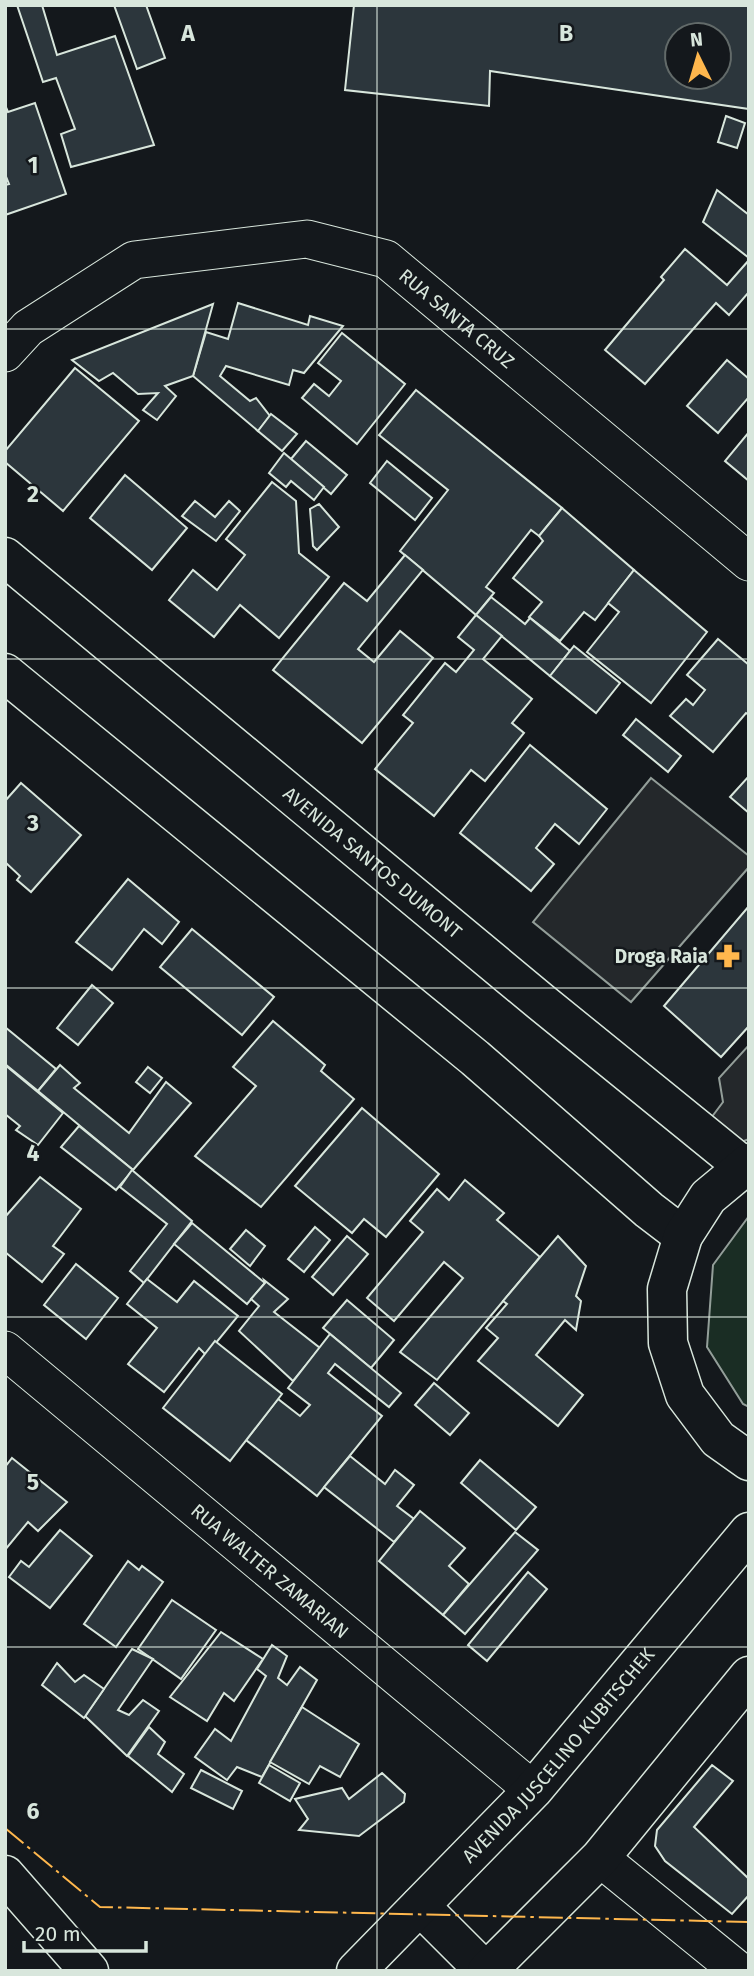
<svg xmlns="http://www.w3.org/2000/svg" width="754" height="1976" viewBox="0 0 754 1976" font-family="'Fira Sans',sans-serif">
<rect width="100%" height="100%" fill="#14181c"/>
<!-- green -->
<path fill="#1a2d24" stroke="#939e99" stroke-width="2" d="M749 1216V1407L743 1404 707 1347 713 1265Z"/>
<!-- parking -->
<g fill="#24282b" stroke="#939e99" stroke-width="2">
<path d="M651 778 749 856V867L631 1002 533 922Z"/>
<path d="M749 1045V1139L739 1143 711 1118 723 1102 719 1078Z"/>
</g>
<!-- building -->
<g fill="#2c363c" stroke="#d8e6dc" stroke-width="2" fill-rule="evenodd">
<path d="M17 5H42L57 55 115 36 154 145 71 167 61 134 75 129 56 78 43 82Z"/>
<path d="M114 5H146L165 58 137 69Z"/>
<path d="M354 5H749V109L490 71 489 106 345 90ZM677 35H719V77H677Z"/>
<path d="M35 103 66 194 5 215V185L9 184 5 174V105L8 112Z"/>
<path d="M726 116 745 123 737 148 718 142Z"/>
<path d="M717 190 749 215V258L703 222Z"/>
<path d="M685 249 727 285 749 260V292L729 315 716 303 645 384 605 350 664 280 661 277Z"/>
<path d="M238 303 308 325 310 316 343 326 304 373 293 370 289 385 226 366 220 376 250 401 256 398 270 416 258 431 193 376 206 332 228 339Z"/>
<path d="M213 304 193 376 165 386 176 396 157 420 143 410 158 393 138 394 113 373 99 381 72 360Z"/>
<path d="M342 333 405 384 357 444 302 398 314 384 329 396 341 381 318 363Z"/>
<path d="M727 360 749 379V397L718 433 687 406Z"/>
<path d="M75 368 139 421 63 511 5 462V451Z"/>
<path d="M416 390 562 508 539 536 531 530 486 587 494 593 476 615 400 551 448 490 379 435Z"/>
<path d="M271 414 297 434 282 451 258 431Z"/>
<path d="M749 432V481L725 461Z"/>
<path d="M306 441 347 475 331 494 291 459Z"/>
<path d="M284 453 324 487 314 500 291 481 286 487 269 473Z"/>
<path d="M387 461 432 498 415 520 370 483Z"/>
<path d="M125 475 187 528 152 570 90 518Z"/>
<path d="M272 482 296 501 299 553 329 577 279 638 240 605 214 637 169 600 193 570 217 590 245 555 226 539Z"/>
<path d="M195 501 215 517 229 501 240 511 216 541 182 516Z"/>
<path d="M319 504 339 527 317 550 313 546 310 509Z"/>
<path d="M562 508 634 570 595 620 584 612 560 641 529 617 542 602 513 578 543 541 539 536Z"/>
<path d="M405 555 423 570 358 649 374 662 400 631 433 658 362 743 273 670 344 583 367 601Z"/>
<path d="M634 570 707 632 651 703 587 652 619 612 608 603Z"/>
<path d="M491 597 525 624 530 618 570 651 550 676 476 615Z"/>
<path d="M476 615 502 636 483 659 532 699 512 723 524 733 485 781 471 770 434 816 375 769 413 723 403 715 445 663 456 672 474 650 458 637Z"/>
<path d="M718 639 749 665V715L746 713 713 752 670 716 686 699 693 705 705 690 687 675Z"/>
<path d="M574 646 620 683 596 713 550 676Z"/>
<path d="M636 719 681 756 668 772 623 735Z"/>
<path d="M530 745 607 809 579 844 555 824 536 848 554 864 531 891 460 833Z"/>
<path d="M749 776V813L730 797Z"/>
<path d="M21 783 81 835 31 892 17 880 20 876 5 862V801Z"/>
<path d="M128 879 179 922 162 944 144 929 112 970 76 942Z"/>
<path d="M749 906V1026L721 1057 664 1006Z"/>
<path d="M192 929 274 997 242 1035 160 967Z"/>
<path d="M92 985 113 1003 78 1045 57 1028Z"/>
<path d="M273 1021 325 1065 321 1071 354 1099 261 1207 195 1156 256 1086 233 1067Z"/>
<path d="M5 1027 56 1069 38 1091 5 1064Z"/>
<path d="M5 1065 63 1113 38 1145 16 1130 20 1126 5 1114Z"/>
<path d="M60 1065 80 1083 74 1088 129 1133 166 1082 191 1103 133 1170 38 1091Z"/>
<path d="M148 1067 162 1078 150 1093 136 1082Z"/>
<path d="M362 1108 439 1174 386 1237 364 1219 352 1233 295 1186Z"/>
<path d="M79 1126 133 1170 116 1190 61 1147Z"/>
<path d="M132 1170 192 1221 144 1283 130 1271 167 1224 120 1187Z"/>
<path d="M40 1177 81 1209 53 1246 64 1254 42 1282 5 1252V1217Z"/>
<path d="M465 1180 504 1213 497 1220 540 1257 437 1380 400 1352 463 1278 444 1262 394 1321 367 1298 423 1232 410 1221 437 1189 449 1200Z"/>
<path d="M192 1223 265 1283 247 1304 174 1244Z"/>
<path d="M315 1227 330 1240 304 1272 288 1259Z"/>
<path d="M246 1230 265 1246 250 1266 230 1249Z"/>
<path d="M347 1236 368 1254 333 1295 312 1277Z"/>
<path d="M558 1236 586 1266 576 1296 581 1301 576 1330 565 1320 536 1355 583 1395 558 1426 478 1361 498 1338 486 1328 507 1304 503 1301Z"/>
<path d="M76 1264 118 1298 86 1339 44 1305Z"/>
<path d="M147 1279 177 1302 194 1281 238 1316 206 1355 199 1348 164 1392 128 1364 157 1328 127 1304Z"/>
<path d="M264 1280 288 1299 274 1312 320 1348 293 1381 239 1331 259 1306 251 1299 265 1283Z"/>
<path d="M347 1300 394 1340 371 1368 323 1328Z"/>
<path d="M330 1334 401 1393 389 1407 335 1364 328 1373 382 1416 317 1496 246 1440 278 1399 300 1416 310 1405 288 1388Z"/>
<path d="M215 1341 282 1394 230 1461 163 1408Z"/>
<path d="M434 1383 469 1413 450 1435 415 1405Z"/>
<path d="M350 1456 385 1484 395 1470 414 1485 397 1506 414 1519 394 1542 324 1487Z"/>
<path d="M12 1458 67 1502 38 1531 28 1522 5 1550V1467Z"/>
<path d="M480 1460 536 1507 516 1530 461 1483Z"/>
<path d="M420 1511 465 1548 449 1566 469 1584 443 1615 379 1561Z"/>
<path d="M60 1530 92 1556 50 1608 9 1577 21 1561 29 1567Z"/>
<path d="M515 1532 538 1550 465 1634 443 1615Z"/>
<path d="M128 1561 139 1570 142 1566 163 1582 116 1647 84 1624Z"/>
<path d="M528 1572 547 1589 487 1661 468 1645Z"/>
<path d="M172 1600 216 1630 181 1679 138 1649Z"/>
<path d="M221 1632 263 1659 234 1701 224 1693 207 1721 170 1697Z"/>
<path d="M272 1645 287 1656 278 1678 287 1685 300 1667 317 1680 262 1777 237 1767 227 1780 195 1757 215 1729 231 1741 266 1676 257 1669Z"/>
<path d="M132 1649 153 1659 118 1710 129 1715 143 1700 159 1711 127 1756 85 1716Z"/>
<path d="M57 1663 75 1682 84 1675 104 1689 84 1718 42 1685Z"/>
<path d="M302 1707 359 1744 340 1777 320 1766 309 1784 270 1762Z"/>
<path d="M149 1727 165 1742 158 1754 184 1774 172 1792 128 1756Z"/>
<path d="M269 1765 300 1783 290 1801 259 1783Z"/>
<path d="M712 1765 733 1781 694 1827 749 1879V1895L732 1914 665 1861 655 1846 657 1830Z"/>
<path d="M201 1770 242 1791 233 1809 191 1788Z"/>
<path d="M382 1773 405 1794 404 1802 359 1836 299 1830 308 1819 295 1799 342 1788 349 1799Z"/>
</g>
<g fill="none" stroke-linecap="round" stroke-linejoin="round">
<!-- minor casing -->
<g stroke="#d8e6dc" stroke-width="39">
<g id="minor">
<path id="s1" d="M5 353 28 328 134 260 307 239 386 259 749 562"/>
<path id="s2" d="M5 1350 533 1790"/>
<path d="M600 1858 739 1971"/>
</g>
</g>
<!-- secondary casing -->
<g stroke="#d8e6dc" stroke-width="41">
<g id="secondary">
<path id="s3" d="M5 557 541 1002 743 1166"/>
<path d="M5 673 475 1058 649 1210 683 1236"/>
</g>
</g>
<!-- primary casing -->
<g stroke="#d8e6dc" stroke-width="41">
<g id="primary">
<path d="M749 1163 708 1197 683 1236 667 1289 668 1343 685 1395 718 1439 749 1461"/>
<path d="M420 1906 485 1971"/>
<path id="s4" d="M356 1971 533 1790 749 1532"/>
<path d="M487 1971 600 1858 749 1676"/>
</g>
</g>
<!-- trunk casing -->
<g stroke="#d8e6dc" stroke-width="41">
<path id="trunk" d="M5 1875 89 1971"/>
</g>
<!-- minor -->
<use href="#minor" stroke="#14181c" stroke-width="37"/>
<!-- secondary -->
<use href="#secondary" stroke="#14181c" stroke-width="38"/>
<!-- primary -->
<use href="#primary" stroke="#14181c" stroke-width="38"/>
<!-- trunk -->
<use href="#trunk" stroke="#14181c" stroke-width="38"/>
<!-- power -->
<path stroke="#ffb74d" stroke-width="2" stroke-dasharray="24 5 3.5 5" stroke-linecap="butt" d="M5 1828 100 1907 749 1922"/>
</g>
<!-- grid -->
<path fill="none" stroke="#d8e6dc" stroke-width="2" stroke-opacity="0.55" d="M377 5V1971M5 329H749M5 659H749M5 988H749M5 1317H749M5 1647H749"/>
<!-- icons -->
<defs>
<g id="pharmacy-bare" transform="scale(1.89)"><path d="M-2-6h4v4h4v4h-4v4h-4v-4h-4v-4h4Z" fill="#ffb74d" stroke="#14181c" stroke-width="2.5" paint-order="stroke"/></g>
</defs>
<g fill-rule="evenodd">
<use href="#pharmacy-bare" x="728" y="956"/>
</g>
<g text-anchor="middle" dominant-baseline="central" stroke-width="5" stroke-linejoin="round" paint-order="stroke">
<!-- street labels -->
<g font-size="19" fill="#d8e6dc" stroke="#14181c">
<text stroke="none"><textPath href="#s1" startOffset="508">RUA SANTA CRUZ</textPath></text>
<text stroke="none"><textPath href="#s3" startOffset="478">AVENIDA SANTOS DUMONT</textPath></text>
<text stroke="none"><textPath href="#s2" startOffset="345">RUA WALTER ZAMARIAN</textPath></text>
<text stroke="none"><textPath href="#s4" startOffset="296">AVENIDA JUSCELINO KUBITSCHEK</textPath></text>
</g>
<!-- poi labels -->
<g font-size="19" font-weight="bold" fill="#d8e6dc" stroke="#14181c" text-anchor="end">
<text x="708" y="956">Droga Raia</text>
</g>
</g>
<g font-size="23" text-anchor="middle" font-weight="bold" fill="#d8e6dc" stroke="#14181c" stroke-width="5" stroke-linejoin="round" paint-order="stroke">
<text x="188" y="41">A</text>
<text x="566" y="41">B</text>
<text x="33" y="173">1</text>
<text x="33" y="502">2</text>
<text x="33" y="831">3</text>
<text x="33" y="1161">4</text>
<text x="33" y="1490">5</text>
<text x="33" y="1819">6</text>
</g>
<!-- border -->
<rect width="754" height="1976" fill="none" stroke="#d8e6dc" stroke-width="14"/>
<!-- north arrow -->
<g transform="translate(698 56) rotate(355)"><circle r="33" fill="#14181c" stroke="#626a69" stroke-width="2"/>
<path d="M0-5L12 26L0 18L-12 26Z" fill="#ffb74d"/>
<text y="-10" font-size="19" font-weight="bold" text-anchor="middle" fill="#d8e6dc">N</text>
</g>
<!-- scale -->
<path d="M24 1941v10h122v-10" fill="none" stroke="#d8e6dc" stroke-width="3.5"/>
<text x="35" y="1941" font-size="21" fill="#d8e6dc" stroke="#14181c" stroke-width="5" paint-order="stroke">20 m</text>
</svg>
